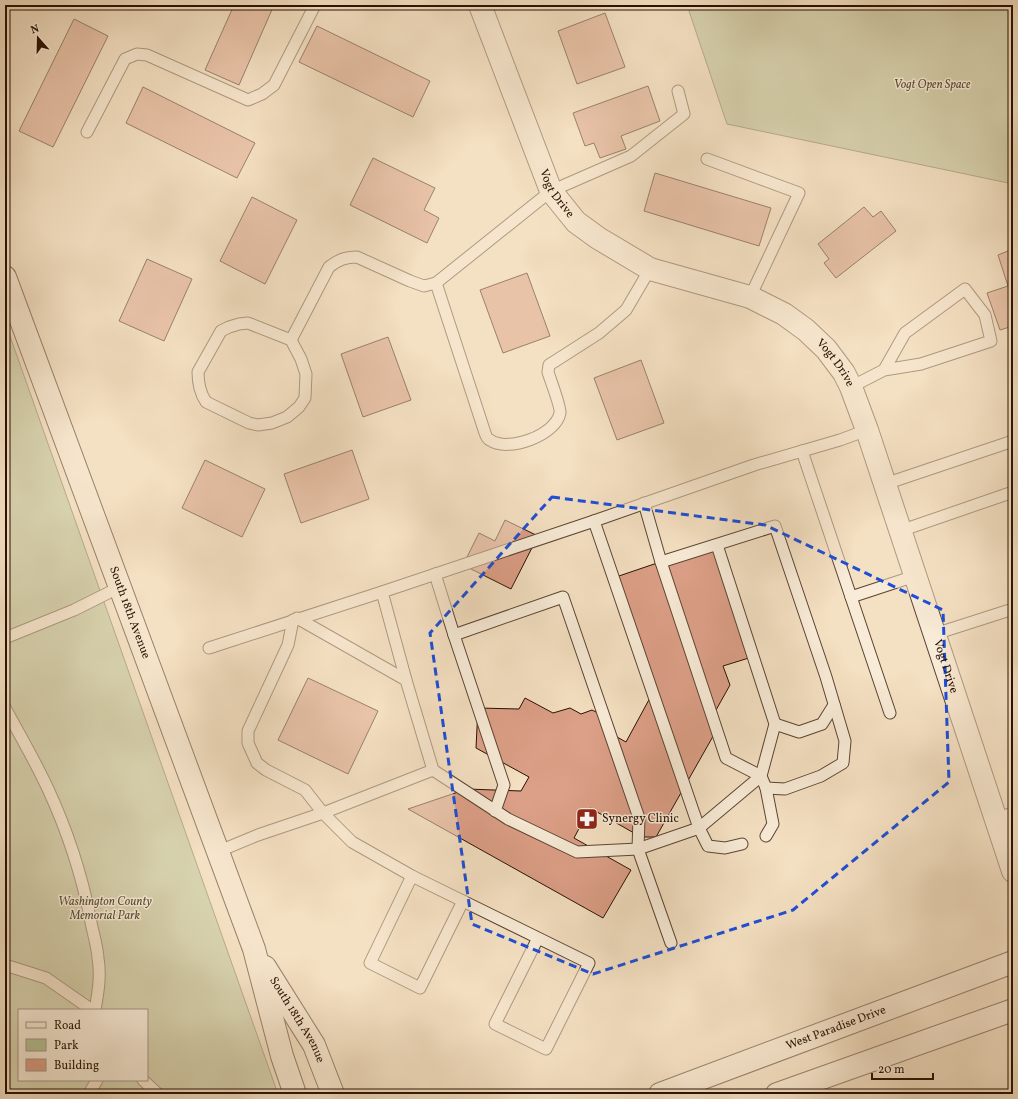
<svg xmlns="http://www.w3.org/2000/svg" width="1018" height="1099" viewBox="0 0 1018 1099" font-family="Vollkorn,serif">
<rect width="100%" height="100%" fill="#f4e0c2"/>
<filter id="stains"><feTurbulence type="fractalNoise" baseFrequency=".005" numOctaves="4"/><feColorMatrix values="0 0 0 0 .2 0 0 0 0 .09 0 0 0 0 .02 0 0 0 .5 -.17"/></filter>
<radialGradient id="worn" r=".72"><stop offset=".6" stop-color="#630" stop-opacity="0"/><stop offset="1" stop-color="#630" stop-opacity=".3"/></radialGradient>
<!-- green -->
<g fill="#b5c398" stroke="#6e6a4d" fill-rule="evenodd">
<path d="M687 5H1013V184L727 124Z"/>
<path d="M5 322 278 1094H5ZM19 1010H147V1080H19Z"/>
</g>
<!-- building -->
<g fill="#dc9f87" stroke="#281002">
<path d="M234 5H274L239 85 205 70Z"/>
<path d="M605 13 625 67 577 84 558 31Z"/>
<path d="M74 19 108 36 53 147 19 131Z"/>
<path d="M317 26 430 81 413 117 299 62Z"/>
<path d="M648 86 660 121 621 136 626 149 600 158 594 143 585 146 573 113Z"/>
<path d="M143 87 255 143 237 178 126 123Z"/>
<path d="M373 158 435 188 424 210 439 218 427 243 350 205Z"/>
<path d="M655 173 771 208 759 246 644 211Z"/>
<path d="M252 197 297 220 265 284 220 261Z"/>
<path d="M864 207 873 217 881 211 896 231 836 278 824 263 829 259 818 244Z"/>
<path d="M1013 249V326L1000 330 987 293 1008 286 998 255Z"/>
<path d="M147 259 192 279 164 341 119 321Z"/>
<path d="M527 273 550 336 503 353 480 290Z"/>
<path d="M388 337 411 400 363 417 341 354Z"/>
<path d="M641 360 664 423 617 440 594 378Z"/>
<path d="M352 450 369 499 301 523 284 474Z"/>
<path d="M205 460 265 489 242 537 182 508Z"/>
<path d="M505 520 538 536 511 589 463 565 479 533 495 541Z"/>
<path d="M713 544 752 657 723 666 730 685 711 719 716 731 656 837H641L590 808 574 838 631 870 603 918 408 809 467 789 521 791 529 777 476 748 478 708 519 709 525 698 553 713 570 708 581 714 592 710 608 718V732L626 742 651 696 616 577Z"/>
<path d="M308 678 378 711 348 774 278 740Z"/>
</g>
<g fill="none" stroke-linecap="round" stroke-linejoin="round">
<!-- lane casing -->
<g stroke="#5b4432" stroke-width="13">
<g id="lane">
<path d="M87 132 125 59 137 54 147 55 248 100 262 94 274 85 315 5"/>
<path d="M707 159 799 193 750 297"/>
<path d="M436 283 485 433C486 436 487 439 490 440 508 453 556 435 560 413 561 407 550 379 548 372L549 365 599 333 626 310 650 269"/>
<path d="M291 340 301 359 306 374 305 398 299 407 287 417 272 423 258 425 249 423 206 402C200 393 198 383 198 372L221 331 229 327 239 324 248 323 291 340 329 267C338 260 345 257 357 257L410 281 424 286 436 283 551 191 631 156 684 114 678 91"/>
<path d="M851 387 884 370 921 364 991 341 985 315 965 289 905 333 884 370"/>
<path d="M802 451 890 713"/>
<path d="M885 484 1013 441"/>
<path d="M644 503 661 562"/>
<path d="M900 531 1013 492"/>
<path d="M717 545 775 724 761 776 766 788 773 824 766 836"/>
<path d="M435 574 454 635"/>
<path d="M382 592 406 680"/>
<path d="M851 597 915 576"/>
<path d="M297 618 406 680 433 770"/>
<path d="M293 620 288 645 248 731V743L257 763 266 770 305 790 323 813 433 770 508 819 577 852 638 849 699 828 761 776 726 758 661 562 775 526 826 677 845 741 843 763 821 776 785 789 766 788"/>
<path d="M935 634 1013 609"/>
<path d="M5 638 74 610 120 587"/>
<path d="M209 648 382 592 594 521"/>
<path d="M5 708C20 735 35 761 48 789 67 830 81 872 90 917 92 930 97 944 98 958 101 976 98 993 95 1010"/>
<path d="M775 724 799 732 822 724 834 705"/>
<path d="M495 811 504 785 454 635 563 597 639 818 638 849 671 943"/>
<path d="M995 819 1013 813"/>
<path d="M742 844 725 848 708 846 699 828 594 521 754 465 840 440 867 430"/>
<path d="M217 852 258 835 323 813 352 842 412 876 589 963 546 1049 495 1024 538 938"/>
<path d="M412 876 370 963 420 988 463 901"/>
<path d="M5 965 46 978 92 1010"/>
<path d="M143 1080 158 1094"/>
<path d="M89 1094 97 1080"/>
</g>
</g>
<!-- street casing -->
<g stroke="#5b4432" stroke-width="24">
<g id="street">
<path id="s1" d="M480 5 551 191 576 222 598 238 650 269 750 297 784 314 806 330 826 349 844 373 851 387 867 430 1013 871"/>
</g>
</g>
<!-- secondary casing -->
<g stroke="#281002" stroke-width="24">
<g id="secondary">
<path id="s2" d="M5 277 254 949 282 1056 295 1094"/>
<path id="s3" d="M265 967 314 1045 333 1094"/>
<path id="s4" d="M660 1094 1013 962"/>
<path d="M777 1094 1013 1010"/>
</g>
</g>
<!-- lane -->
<use href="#lane" stroke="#f8ebd7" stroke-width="11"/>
<!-- street -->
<use href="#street" stroke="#f8ebd7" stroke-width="22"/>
<!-- secondary -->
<use href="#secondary" stroke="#f8ebd7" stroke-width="22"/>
</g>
<!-- marked area -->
<path d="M0 0H1018V1099H0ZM552 497 765 525 943 610 949 782 793 910 593 974 472 924 430 633Z" fill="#f4e0c2" fill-opacity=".55" fill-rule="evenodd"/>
<path fill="none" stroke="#1d4ed8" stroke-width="3" stroke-dasharray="8 5" stroke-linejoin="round" d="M552 497 765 525 943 610 949 782 793 910 593 974 472 924 430 633Z"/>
<!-- icons -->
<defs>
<g id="pharmacy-square" transform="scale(1.15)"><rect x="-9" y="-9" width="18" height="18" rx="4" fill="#8f2418" stroke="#f8ebd7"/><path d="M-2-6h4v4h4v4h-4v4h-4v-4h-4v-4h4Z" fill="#fff"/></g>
</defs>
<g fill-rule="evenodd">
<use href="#pharmacy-square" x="587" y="819"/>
</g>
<g text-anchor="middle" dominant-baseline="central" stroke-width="3" stroke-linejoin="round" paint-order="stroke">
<!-- park labels -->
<g font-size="12" font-style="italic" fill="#594f36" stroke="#f8ebd7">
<text x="932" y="85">Vogt Open Space</text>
<text x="105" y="902">Washington County<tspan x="105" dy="14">Memorial Park</tspan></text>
</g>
<!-- street labels -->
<g font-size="12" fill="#281002" stroke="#f8ebd7">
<text stroke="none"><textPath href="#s1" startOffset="204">Vogt Drive</textPath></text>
<text stroke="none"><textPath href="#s1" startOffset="540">Vogt Drive</textPath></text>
<text stroke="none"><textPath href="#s2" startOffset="358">South 18th Avenue</textPath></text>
<text stroke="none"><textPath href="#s1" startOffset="864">Vogt Drive</textPath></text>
<text stroke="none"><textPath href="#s3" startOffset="62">South 18th Avenue</textPath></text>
<text stroke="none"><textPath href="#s4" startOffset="188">West Paradise Drive</textPath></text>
</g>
<!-- poi labels -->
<g font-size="12" fill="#281002" stroke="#f8ebd7" text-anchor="start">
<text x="602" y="819">Synergy Clinic</text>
</g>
</g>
<!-- margin -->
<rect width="1018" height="1099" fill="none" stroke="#f4e0c2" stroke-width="20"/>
<rect x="6" y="6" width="1006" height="1087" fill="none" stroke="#281002" stroke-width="2"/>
<rect x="10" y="10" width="998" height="1079" fill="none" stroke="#281002"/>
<!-- legend -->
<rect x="18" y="1009" width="130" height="72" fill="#f8ebd7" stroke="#a59382"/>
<rect x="26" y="1022" width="20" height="6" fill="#f8ebd7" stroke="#a59382"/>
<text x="54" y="1029" font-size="12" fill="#281002">Road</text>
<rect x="26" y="1039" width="20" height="12" fill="#b5c398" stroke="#a59382"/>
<text x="54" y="1049" font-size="12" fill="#281002">Park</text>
<rect x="26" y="1059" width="20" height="12" fill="#dc9f87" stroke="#a59382"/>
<text x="54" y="1069" font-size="12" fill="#281002">Building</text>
<!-- north arrow -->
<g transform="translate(38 38) rotate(340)" stroke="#f8ebd7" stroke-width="3" paint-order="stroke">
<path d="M0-3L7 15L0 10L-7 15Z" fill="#281002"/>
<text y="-6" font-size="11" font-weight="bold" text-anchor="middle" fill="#281002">N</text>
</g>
<!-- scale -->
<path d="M872 1073v6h61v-6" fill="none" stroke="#281002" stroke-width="2"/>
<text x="878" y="1073" font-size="12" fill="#281002" stroke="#f8ebd7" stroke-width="3" paint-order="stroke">20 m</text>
<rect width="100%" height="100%" filter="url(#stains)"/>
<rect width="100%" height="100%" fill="url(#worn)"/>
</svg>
